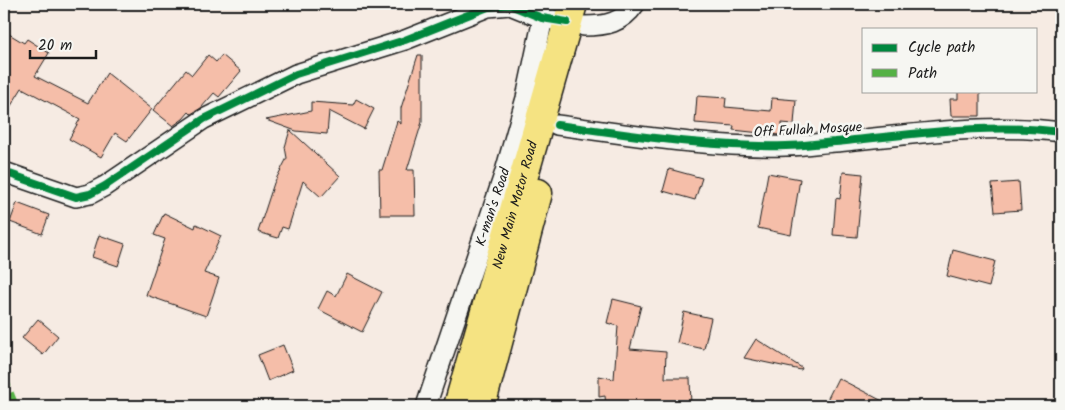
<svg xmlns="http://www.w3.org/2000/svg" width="1065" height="410" viewBox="0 0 1065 410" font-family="Kalam,sans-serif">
<rect width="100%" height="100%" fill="#f6ebe3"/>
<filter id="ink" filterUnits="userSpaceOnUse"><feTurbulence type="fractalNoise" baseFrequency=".02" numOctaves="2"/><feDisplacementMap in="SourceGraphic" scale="10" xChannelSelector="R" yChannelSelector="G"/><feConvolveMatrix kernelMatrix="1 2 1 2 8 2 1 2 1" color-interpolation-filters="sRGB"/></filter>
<g filter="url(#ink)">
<!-- building -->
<g fill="#f5bea9" stroke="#1c1c1c">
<path d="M4 31 24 43 27 39 49 53 35 76 88 103 107 73 152 109 127 141 115 133 101 157 69 139 80 119 22 88 4 117Z"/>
<path d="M208 55 216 62 222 55 241 71 219 97 214 93 201 108 191 114 189 112 183 119 173 126 153 110 186 70 192 75Z"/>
<path d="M418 55H422V122L407 170H414L415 215H380L379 170H382L397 121 401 124V108Z"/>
<path d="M958 91H980V116H951L950 99H958Z"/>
<path d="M697 96 726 98 725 107 771 111 772 98 796 100 794 124 782 123V135H779L733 130 734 126 695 123Z"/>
<path d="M356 99 374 109 364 129 329 111 327 134 296 131 266 120 311 111V102L353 105Z"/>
<path d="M290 130 340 176 321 197 303 181 288 229 282 227 278 238 258 232 274 183 287 158 285 147Z"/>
<path d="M669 169 702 178 695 200 663 191Z"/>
<path d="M843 172 863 174 857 237 833 235 836 198 840 199Z"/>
<path d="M768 173 800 179 791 235 758 228Z"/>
<path d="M1019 182 1021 210 995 212 992 184Z"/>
<path d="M17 203 49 215 42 234 10 222Z"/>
<path d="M164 213 195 228 196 224 221 236 204 273 219 278 206 316 146 295 165 239 154 235Z"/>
<path d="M99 235 125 244 118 266 92 257Z"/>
<path d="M953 250 995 261 989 287 947 276Z"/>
<path d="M347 274 382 292 362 332 318 309 327 291 336 296Z"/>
<path d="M613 299 641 306 630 349 666 352 665 378H690L691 406H606L605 396 599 397V376L614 379 618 326 607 323Z"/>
<path d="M684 312 711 318 704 349 677 343Z"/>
<path d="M38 319 58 336 43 355 22 338Z"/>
<path d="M756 339 802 368 801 370 744 358Z"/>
<path d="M283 345 293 370 268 381 258 355Z"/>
<path d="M838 378 892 406H824Z"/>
</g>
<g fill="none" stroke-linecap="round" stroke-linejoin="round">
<!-- street casing -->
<g stroke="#1c1c1c" stroke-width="22">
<g id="street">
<path d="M584 26C606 26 622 23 635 4"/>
<path d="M557 125C634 135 709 148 786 146 803 146 819 143 835 142 910 135 987 122 1061 132"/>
<path d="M4 172 76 197 90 194 105 186 204 119 296 74 405 40 488 7 510 5 542 18 567 22"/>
<path id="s1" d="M426 406 504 175 526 98 546 4"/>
</g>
</g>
<!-- highway casing -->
<g stroke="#1c1c1c" stroke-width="31">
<g id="highway">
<path id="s2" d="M458 406 573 4"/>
<path d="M481 406 538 193"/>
</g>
</g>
<!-- street -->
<use href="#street" stroke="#f6f6f2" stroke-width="19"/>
<!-- highway -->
<use href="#highway" stroke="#f5e382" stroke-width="28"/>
<!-- quiet -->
<path stroke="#55b145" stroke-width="6" stroke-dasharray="12 6" stroke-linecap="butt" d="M4 376 16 406"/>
<!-- cycleway casing -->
<g stroke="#f6f6f2" stroke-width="11">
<g id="cycleway">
<path d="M557 125C634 135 709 148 786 146 803 146 819 143 835 142 910 135 987 122 1061 132"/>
<path d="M4 172 76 197 90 194 105 186 204 119 296 74 405 40 488 7 510 5 542 18 567 22"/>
</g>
</g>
<!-- cycleway -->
<use href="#cycleway" stroke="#00873e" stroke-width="8"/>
</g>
</g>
<g text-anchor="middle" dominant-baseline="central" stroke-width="5" stroke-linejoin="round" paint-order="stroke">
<!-- street labels -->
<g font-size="14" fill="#1c1c1c" stroke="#f6f6f2">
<text transform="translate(808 130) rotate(-3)">Off Fullah Mosque</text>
<text stroke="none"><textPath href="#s2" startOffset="209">New Main Motor Road</textPath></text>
<text stroke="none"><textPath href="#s1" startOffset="210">K-man's Road</textPath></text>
</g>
</g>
<!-- margin -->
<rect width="1065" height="410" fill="none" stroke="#f6f6f2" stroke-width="20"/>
<rect x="10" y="10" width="1045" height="390" fill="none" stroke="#1c1c1c" stroke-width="2" filter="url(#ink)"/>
<!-- legend -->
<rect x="862" y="28" width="175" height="65" fill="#f6f6f2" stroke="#9f9f9c"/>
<rect x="872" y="44" width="25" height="8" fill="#00873e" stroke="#9f9f9c"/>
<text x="908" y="52" font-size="15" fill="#1c1c1c">Cycle path</text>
<rect x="872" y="69" width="25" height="8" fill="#55b145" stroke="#9f9f9c"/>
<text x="908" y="78" font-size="15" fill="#1c1c1c">Path</text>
<!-- scale -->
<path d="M30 50v8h66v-8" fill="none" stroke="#1c1c1c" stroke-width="2.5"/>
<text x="38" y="50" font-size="15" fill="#1c1c1c" stroke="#f6f6f2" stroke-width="4" paint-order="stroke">20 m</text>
</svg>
